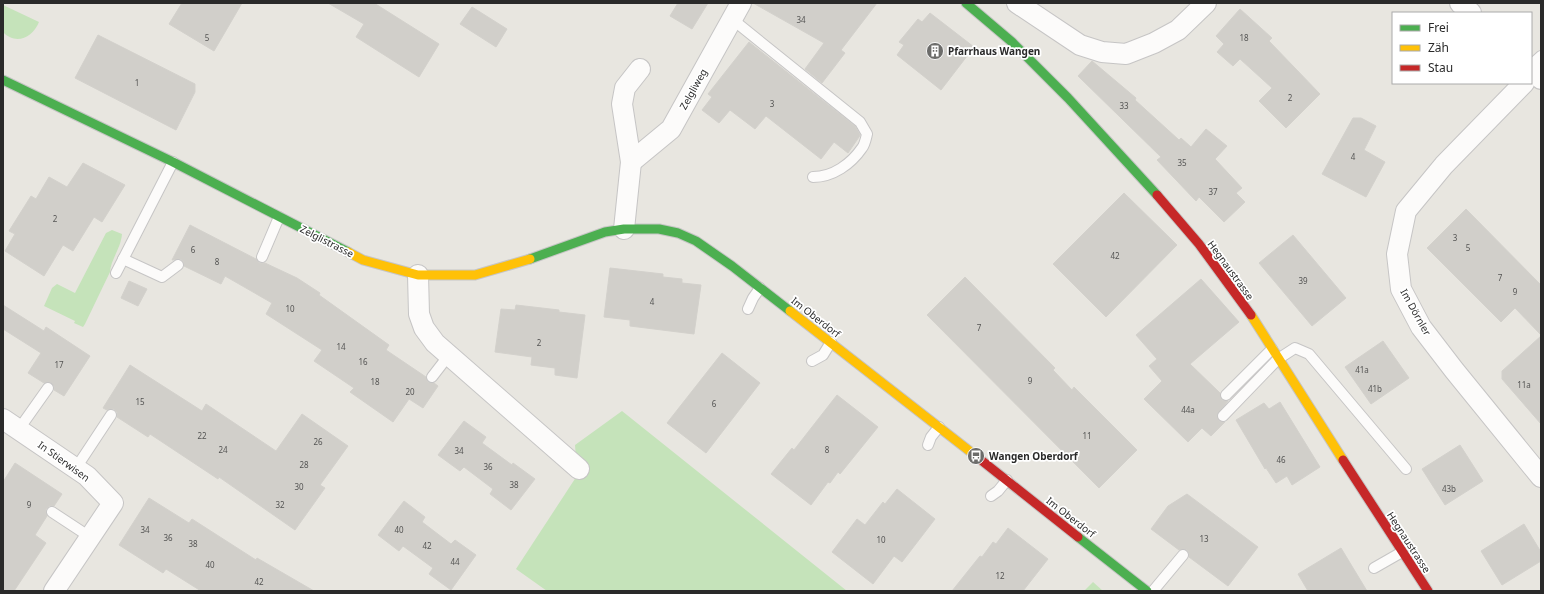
<svg xmlns="http://www.w3.org/2000/svg" width="1544" height="594" viewBox="0 0 1544 594" font-family="'Noto Sans',sans-serif">
<rect width="100%" height="100%" fill="#e8e6e0"/>
<!-- green -->
<g fill="#c5e3ba">
<path d="M3 5 39 22C33 37 16 46 3 32Z"/>
<path d="M112 230 122 234C121 248 111 259 110 272L85 324 83 327 74 323 75 321 44 306 52 288 57 284 75 293 106 233Z"/>
<path d="M622 411 847 591H547L516 569 584 465 576 458 575 445Z"/>
<path d="M1093 582 1103 591H1084Z"/>
</g>
<!-- building -->
<g fill="#d1cfca" stroke="#d3d1cc">
<path d="M182 3H242L214 51 169 24Z"/>
<path d="M328 3H374L439 44 419 77 356 37 364 24Z"/>
<path d="M678 3H708L692 29 670 16Z"/>
<path d="M753 3H877L841 50 845 53 822 83 805 69 824 43Z"/>
<path d="M472 7 507 29 496 47 460 24Z"/>
<path d="M1240 9 1272 38 1269 41 1320 94 1286 128 1259 101 1272 88 1240 59 1233 66 1217 52 1224 44 1216 36Z"/>
<path d="M930 13 974 47 941 90 897 55 904 45 899 42 918 19 922 22Z"/>
<path d="M98 35 195 84V92L176 130 75 78Z"/>
<path d="M749 42 855 126 860 135 859 137 848 153 834 142 821 159 766 116 755 129 730 110 719 123 702 110 712 97 708 94Z"/>
<path d="M1092 61 1136 98 1135 100 1179 140 1181 138 1191 147 1206 129 1227 146 1215 159 1242 188 1236 193 1245 202 1224 222 1199 197 1196 201 1157 160 1161 157 1078 76Z"/>
<path d="M1353 118H1361L1376 126 1364 150 1385 162 1366 197 1322 174Z"/>
<path d="M83 163 125 185 102 222 94 217 73 251 63 245 44 276 5 251 15 234 9 231 31 196 36 199 49 177 67 187Z"/>
<path d="M1124 193 1177 245 1106 317 1053 264Z"/>
<path d="M1466 209 1541 285V335L1515 308 1501 322 1427 248Z"/>
<path d="M190 225 256 259 259 263H265L297 278 320 293 319 295 389 345 386 350 426 377 428 382 434 383 438 386 423 408 409 399 393 422 350 392 354 388 314 361 322 350 266 314 272 303 225 276 221 284 184 266 183 261 181 259 172 260Z"/>
<path d="M1293 235 1346 298 1312 326 1259 263Z"/>
<path d="M610 268 663 274V277L682 279V283L701 285 694 334 630 326V320L604 317Z"/>
<path d="M965 277 1055 368 1053 370 1072 390 1074 387 1137 450 1099 488 927 315Z"/>
<path d="M1201 279 1239 322 1190 364 1220 393 1222 400 1228 401 1217 415 1219 421 1225 422 1211 436 1202 428 1188 442 1144 399 1162 381 1149 366 1157 359 1136 335Z"/>
<path d="M129 281 147 289 138 306 121 298Z"/>
<path d="M3 305 44 331 46 327 90 356 64 396 54 390V386L51 383 48 382 44 383 28 373 41 353 3 329Z"/>
<path d="M516 305 559 310V312L585 315 577 378 555 375V368L531 365 532 357 495 352 501 309 515 310Z"/>
<path d="M1541 336V424L1502 379V371Z"/>
<path d="M1383 341 1409 378 1371 404 1345 367Z"/>
<path d="M722 353 760 383 706 453 667 423Z"/>
<path d="M130 365 202 411 206 404 276 451 302 414 348 446 320 485 325 488 295 530 219 477 218 479 150 434 148 437 117 417V412L114 409H111L107 410 103 408Z"/>
<path d="M837 395 878 427 840 474 838 472 830 483 828 482 811 505 771 474 792 448 794 450Z"/>
<path d="M1280 402 1320 467 1292 485 1287 476 1276 483 1266 468 1265 469 1236 420 1264 403 1269 409Z"/>
<path d="M464 421 486 437 482 443 512 465 513 463 535 479 511 510 490 494 493 489 464 467 460 471 438 455Z"/>
<path d="M1460 445 1483 481 1445 505 1422 469Z"/>
<path d="M15 463 62 494 54 506H49L46 509V512L47 516 35 535 46 543 14 591H3V482Z"/>
<path d="M897 489 935 519 902 562 894 556 873 584 832 552 857 519 865 525 883 502 885 504Z"/>
<path d="M1187 494 1258 547 1228 586 1189 557V553L1187 550 1184 549 1179 550 1151 529 1168 506Z"/>
<path d="M149 498 189 523 192 519 256 560 257 558 314 591H201L166 569 163 573 119 545Z"/>
<path d="M404 501 425 517 422 522 451 544 455 540 476 555 451 590 429 574 433 568 403 546 399 551 378 535Z"/>
<path d="M1524 524 1541 552V561L1502 585 1481 551Z"/>
<path d="M1008 528 1048 559 1023 591H952L980 556 982 557 993 542 996 544Z"/>
<path d="M1341 548 1367 591H1308L1298 574Z"/>
</g>
<g fill="none" stroke-linecap="round" stroke-linejoin="round">
<!-- lane casing -->
<g stroke="#c6c5c5" stroke-width="12">
<g id="lane">
<path d="M732 19 860 122 867 134C866 138 865 144 862 148 851 164 833 177 813 177"/>
<path d="M1531 65 1541 56"/>
<path d="M262 257 279 217"/>
<path d="M123 259 162 277 178 265"/>
<path d="M116 273 173 162"/>
<path d="M748 309 753 298 760 288"/>
<path d="M812 361 823 355 831 342"/>
<path d="M432 377 449 355"/>
<path d="M1226 395 1272 349"/>
<path d="M1223 416 1278 359 1295 348 1309 354 1406 469"/>
<path d="M19 429 48 388"/>
<path d="M928 445 931 437 939 427"/>
<path d="M76 468 111 415"/>
<path d="M991 496 998 491 1007 480"/>
<path d="M52 512 90 537"/>
<path d="M1374 568 1402 552"/>
<path d="M1153 591 1183 555"/>
</g>
</g>
<!-- street casing -->
<g stroke="#c6c5c5" stroke-width="22">
<g id="street">
<path d="M1017 3 1080 45 1102 52 1126 54 1154 43 1178 30 1206 3"/>
<path d="M1460 3 1471 13"/>
<path d="M1531 69 1541 79"/>
<path d="M1524 83 1444 165 1406 211 1397 254 1401 289 1421 327 1454 370 1541 477"/>
<path d="M631 162 671 129 741 3"/>
<path d="M624 229 631 162 622 104 625 88 640 69"/>
<path d="M418 275 419 314 424 328 435 343 579 469"/>
<path d="M3 419 87 476 113 503 54 591"/>
</g>
</g>
<!-- fast casing -->
<g stroke="#c6c5c5" stroke-width="11">
<g id="fast">
<path d="M966 3 1012 42 1068 98 1157 195"/>
<path d="M3 80 173 162 348 252"/>
<path d="M530 259 605 232 624 229H659L678 233 696 241 732 266 790 311"/>
<path d="M1078 537 1147 591"/>
</g>
</g>
<!-- slow casing -->
<g stroke="#c6c5c5" stroke-width="11">
<g id="slow">
<path d="M348 252 363 260 418 275H475L530 259"/>
<path d="M790 311 981 460"/>
<path d="M1251 315 1343 460"/>
</g>
</g>
<!-- jam casing -->
<g stroke="#c6c5c5" stroke-width="11">
<g id="jam">
<path d="M1157 195 1199 244 1251 315"/>
<path d="M981 460 1078 537"/>
<path d="M1343 460 1428 591"/>
</g>
</g>
<!-- lane -->
<use href="#lane" stroke="#fcfbfa" stroke-width="10"/>
<!-- street -->
<use href="#street" stroke="#fcfbfa" stroke-width="20"/>
<!-- fast -->
<use href="#fast" stroke="#4caf50" stroke-width="9"/>
<!-- slow -->
<use href="#slow" stroke="#ffc107" stroke-width="9"/>
<!-- jam -->
<use href="#jam" stroke="#c62828" stroke-width="9"/>
</g>
<!-- icons -->
<defs>
<g id="building-disc" transform="scale(0.9)"><circle r="9.5" fill="#6c6c6a" stroke="#fff"/><path d="M-4-6H4V6H1V3H-1V6H-4ZM-2.5-4.3h1.7v1.8h-1.7ZM.8-4.3h1.7v1.8H.8ZM-2.5-1h1.7V.8h-1.7ZM.8-1h1.7V.8H.8Z" fill="#fff"/></g>
<g id="bus-disc" transform="scale(0.9)"><circle r="9.5" fill="#6c6c6a" stroke="#fff"/><path d="M-5-6H5V4H4V6H2V4H-2V6H-4V4H-5ZM-3.5-4V0h7V-4ZM-3.5 1.2v1.5H-2V1.2ZM2 1.2v1.5H3.5V1.2Z" fill="#fff"/></g>
</defs>
<g fill-rule="evenodd">
<use href="#building-disc" x="935" y="51"/>
<use href="#bus-disc" x="976" y="456"/>
</g>
<g text-anchor="middle" dominant-baseline="central" stroke-width="3.5" stroke-linejoin="round" paint-order="stroke">
<!-- number labels -->
<g font-size="8" fill="#545453">
<text x="801" y="19">34</text>
<text x="207" y="37">5</text>
<text x="1244" y="37">18</text>
<text x="137" y="82">1</text>
<text x="1290" y="97">2</text>
<text x="772" y="103">3</text>
<text x="1124" y="105">33</text>
<text x="1353" y="156">4</text>
<text x="1182" y="162">35</text>
<text x="1213" y="191">37</text>
<text x="55" y="218">2</text>
<text x="1455" y="237">3</text>
<text x="1468" y="247">5</text>
<text x="193" y="249">6</text>
<text x="1115" y="255">42</text>
<text x="217" y="261">8</text>
<text x="1500" y="277">7</text>
<text x="1303" y="280">39</text>
<text x="1515" y="291">9</text>
<text x="652" y="301">4</text>
<text x="290" y="308">10</text>
<text x="979" y="327">7</text>
<text x="539" y="342">2</text>
<text x="341" y="346">14</text>
<text x="363" y="361">16</text>
<text x="59" y="364">17</text>
<text x="1362" y="369">41a</text>
<text x="1030" y="380">9</text>
<text x="375" y="381">18</text>
<text x="1524" y="384">11a</text>
<text x="1375" y="388">41b</text>
<text x="410" y="391">20</text>
<text x="140" y="401">15</text>
<text x="714" y="403">6</text>
<text x="1188" y="409">44a</text>
<text x="202" y="435">22</text>
<text x="1087" y="435">11</text>
<text x="318" y="441">26</text>
<text x="223" y="449">24</text>
<text x="827" y="449">8</text>
<text x="459" y="450">34</text>
<text x="1281" y="459">46</text>
<text x="304" y="464">28</text>
<text x="488" y="466">36</text>
<text x="514" y="484">38</text>
<text x="299" y="486">30</text>
<text x="1449" y="488">43b</text>
<text x="29" y="504">9</text>
<text x="280" y="504">32</text>
<text x="145" y="529">34</text>
<text x="399" y="529">40</text>
<text x="168" y="537">36</text>
<text x="1204" y="538">13</text>
<text x="881" y="539">10</text>
<text x="193" y="543">38</text>
<text x="427" y="545">42</text>
<text x="455" y="561">44</text>
<text x="210" y="564">40</text>
<text x="1000" y="575">12</text>
<text x="259" y="581">42</text>
</g>
<!-- poi labels -->
<g font-size="10" font-weight="bold" fill="#2a2a2a" stroke="#fff" text-anchor="start">
<text x="948" y="51">Pfarrhaus Wangen</text>
<text x="989" y="456">Wangen Oberdorf</text>
</g>
<!-- street labels -->
<g font-size="10" fill="#2a2a2a" stroke="#fff">
<text transform="translate(693 89) rotate(-61)">Zelgliweg</text>
<text transform="translate(327 241) rotate(27)">Zelglistrasse</text>
<text transform="translate(1231 270) rotate(54)">Hegnaustrasse</text>
<text transform="translate(1416 312) rotate(61)">Im Dörnler</text>
<text transform="translate(816 317) rotate(38)">Im Oberdorf</text>
<text transform="translate(64 461) rotate(36)">In Stierwisen</text>
<text transform="translate(1071 517) rotate(38)">Im Oberdorf</text>
<text transform="translate(1409 542) rotate(57)">Hegnaustrasse</text>
</g>
</g>
<!-- border -->
<rect width="1544" height="594" fill="none" stroke="#2a2a2a" stroke-width="8"/>
<!-- legend -->
<rect x="1392" y="12" width="140" height="72" fill="#ffffff" stroke="#aaaaaa"/>
<rect x="1400" y="25" width="20" height="6" fill="#4caf50" stroke="#aaaaaa"/>
<text x="1428" y="32" font-size="12" fill="#2a2a2a">Frei</text>
<rect x="1400" y="45" width="20" height="6" fill="#ffc107" stroke="#aaaaaa"/>
<text x="1428" y="52" font-size="12" fill="#2a2a2a">Zäh</text>
<rect x="1400" y="65" width="20" height="6" fill="#c62828" stroke="#aaaaaa"/>
<text x="1428" y="72" font-size="12" fill="#2a2a2a">Stau</text>
</svg>
